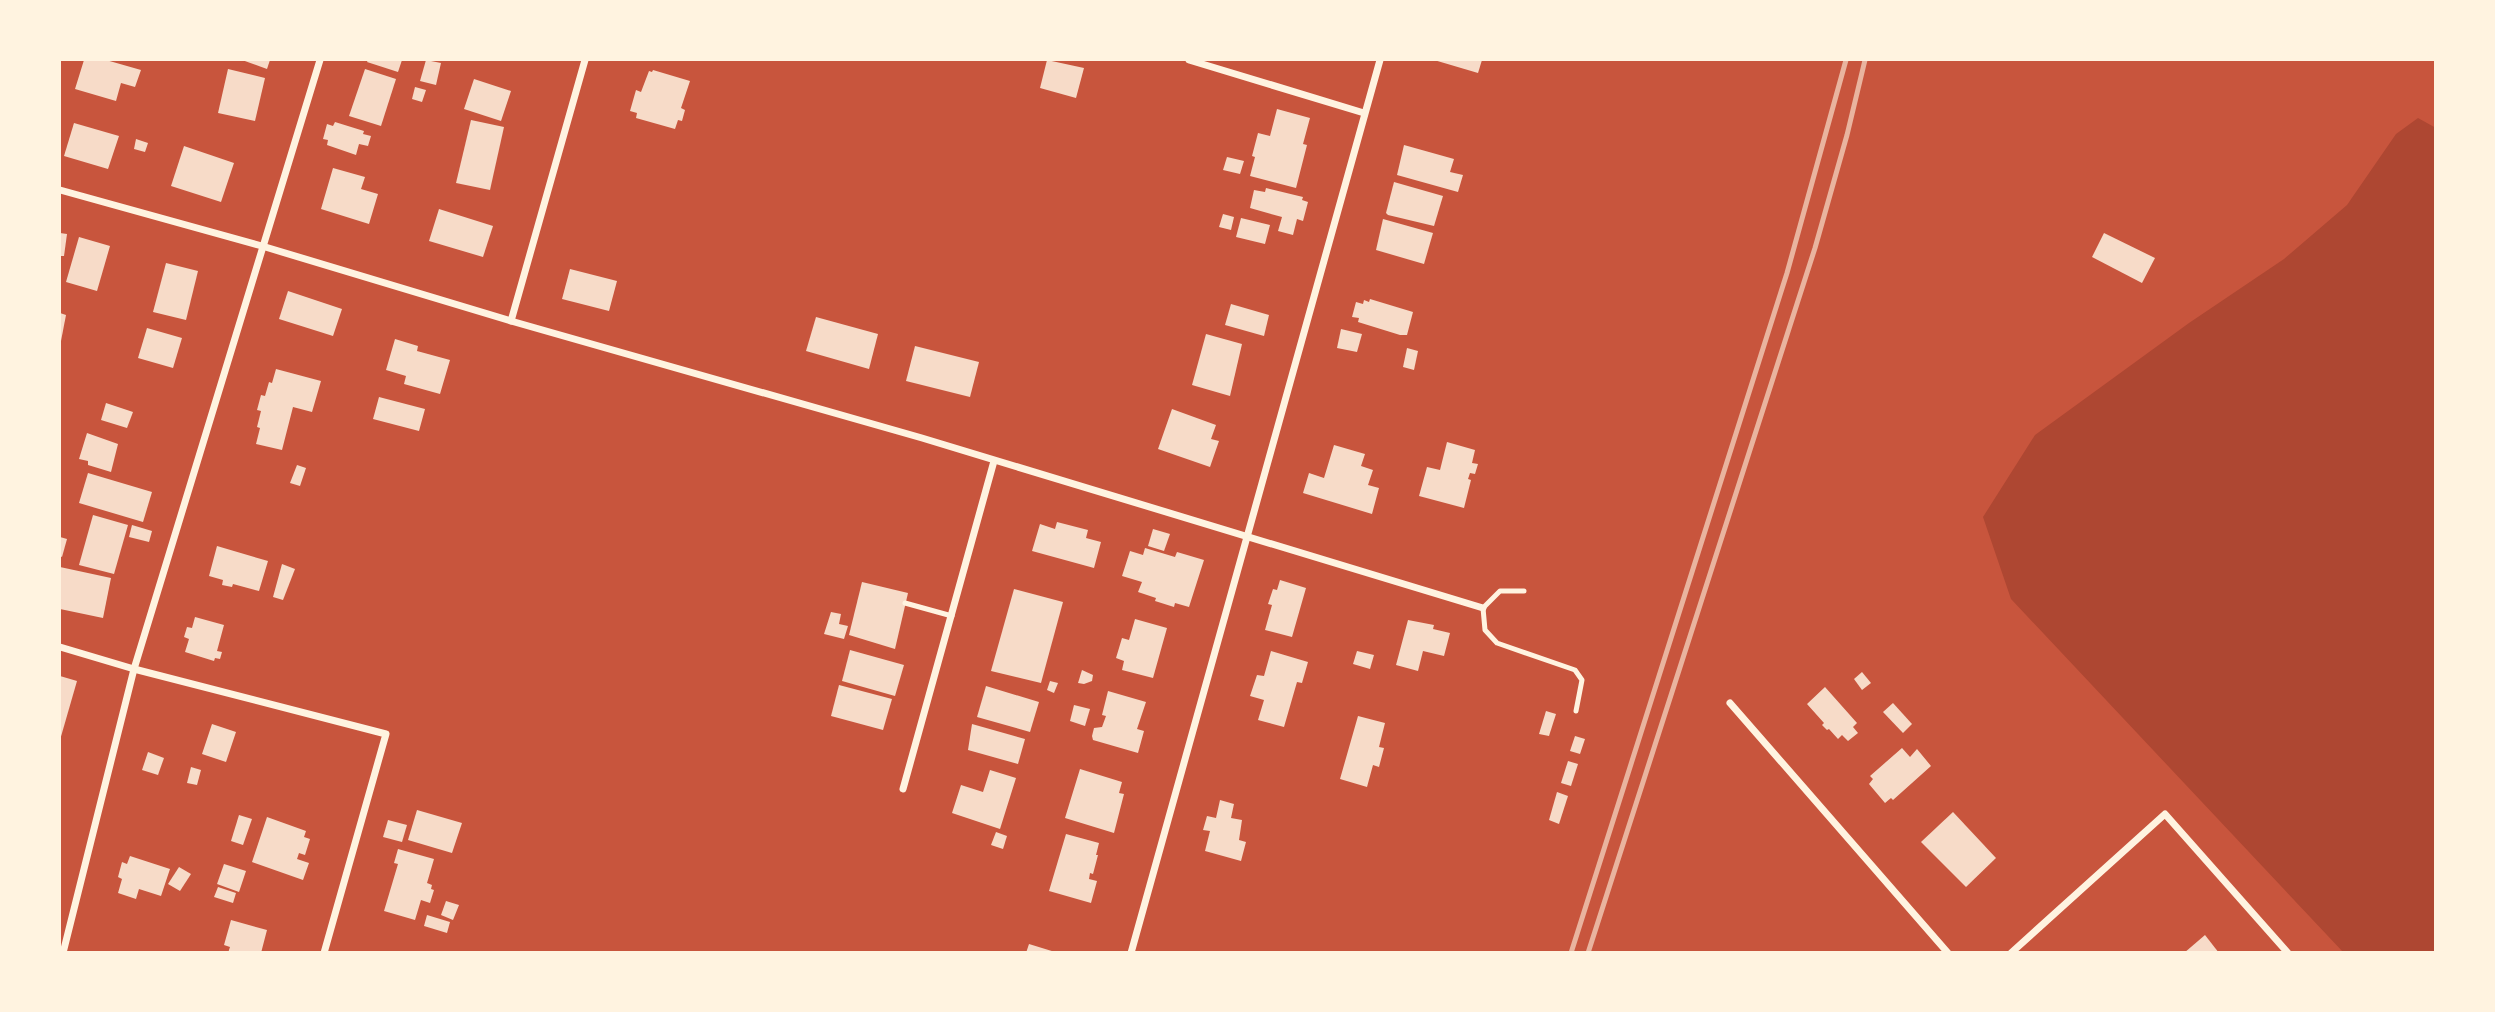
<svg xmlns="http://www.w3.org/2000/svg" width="2495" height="1012" viewBox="0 0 2495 1012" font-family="'PT Sans',sans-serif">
<rect width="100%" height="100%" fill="#c8553d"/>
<!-- green -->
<path fill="#ae4732" d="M2418 118 2436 128 2435 952H2343L2011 599 1983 517 2035 435 2189 323 2284 259 2347 205 2396 134Z"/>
<!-- building -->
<g fill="#f7dbc8">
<path d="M84 60H106L141 70 135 87 121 83 116 101 75 89Z"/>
<path d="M242 60H270L267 69Z"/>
<path d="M368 60H402L398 72 367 62Z"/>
<path d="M426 60 441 63 436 85 420 81Z"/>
<path d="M1047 60 1084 68 1076 98 1040 88Z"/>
<path d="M1434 60H1482L1478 73Z"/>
<path d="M228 69 265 78 255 121 218 113Z"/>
<path d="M365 69 396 79 381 126 349 116Z"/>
<path d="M653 70 690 81 681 108 685 110 682 121 678 120 675 129 636 118 637 113 630 111 636 90 641 92 649 71 652 72Z"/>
<path d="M474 79 511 91 501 121 464 109Z"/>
<path d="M415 87 426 90 422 102 412 99Z"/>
<path d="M1277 109 1310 118 1303 144 1307 145 1296 188 1250 176 1255 157 1252 156 1258 133 1270 136Z"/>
<path d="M471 120 504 127 490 190 456 183Z"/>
<path d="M335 122 364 131 363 134 371 136 368 146 359 144 356 155 327 145 328 140 323 139 327 124 333 126Z"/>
<path d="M74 123 119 136 108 169 64 156Z"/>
<path d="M136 139 148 143 145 152 134 149Z"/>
<path d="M1404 145 1454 159 1450 172 1463 175 1458 192 1397 175Z"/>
<path d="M184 146 234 163 221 202 171 186Z"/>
<path d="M1227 157 1244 161 1240 174 1223 170Z"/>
<path d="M333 168 365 177 361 189 378 194 369 224 321 209Z"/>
<path d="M1394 182 1443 196 1434 226 1388 215 1386 213Z"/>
<path d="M1266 188 1303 197 1302 200 1308 202 1303 221 1297 219 1293 235 1278 231 1282 217 1250 208 1254 190 1265 192Z"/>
<path d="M439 209 493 226 483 257 429 241Z"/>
<path d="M1223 214 1234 217 1231 230 1219 227Z"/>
<path d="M1241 218 1270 225 1265 244 1236 237Z"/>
<path d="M1383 219 1433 233 1424 264 1376 250Z"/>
<path d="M60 233 67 234 64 256H60Z"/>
<path d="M2104 233 2155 258 2142 283 2092 257Z"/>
<path d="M79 237 110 246 97 291 66 282Z"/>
<path d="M166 263 198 271 186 320 153 312Z"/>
<path d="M570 269 617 281 609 311 562 299Z"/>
<path d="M288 291 342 309 333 336 279 319Z"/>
<path d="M1370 299 1413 312 1407 335H1400L1358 322 1359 318 1352 317 1356 302 1363 304 1364 300 1369 302Z"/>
<path d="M1231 304 1269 315 1264 336 1225 325Z"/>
<path d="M60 313 66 315 61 341H60Z"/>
<path d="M816 317 878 334 869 369 806 351Z"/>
<path d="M147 328 182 338 173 368 138 358Z"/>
<path d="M1341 329 1362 334 1357 352 1337 348Z"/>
<path d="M1206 334 1242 344 1230 396 1192 385Z"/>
<path d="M395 339 418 346 417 351 450 360 440 394 404 384 406 376 386 370Z"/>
<path d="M915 346 979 362 970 397 906 381Z"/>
<path d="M1407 348 1418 351 1414 370 1403 367Z"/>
<path d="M276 369 321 381 312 412 293 407 282 450 256 444 260 428 257 427 261 411 257 410 261 395 265 396 269 382 272 383Z"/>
<path d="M379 397 425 409 419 431 373 419Z"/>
<path d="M106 403 133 412 127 428 101 420Z"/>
<path d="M1172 409 1216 425 1211 439 1219 441 1210 467 1158 449Z"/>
<path d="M87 433 118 444 111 472 88 465V461L79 459Z"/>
<path d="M1447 442 1475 450 1472 463 1478 464 1475 474 1470 473 1468 479 1471 480 1464 508 1419 496 1427 467 1440 470Z"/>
<path d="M1334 445 1365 454 1361 466 1373 470 1368 485 1379 488 1372 514 1303 493 1309 473 1324 478Z"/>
<path d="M297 465 306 468 300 486 290 483Z"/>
<path d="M88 473 152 492 143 522 79 503Z"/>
<path d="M93 515 128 525 114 574 79 565Z"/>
<path d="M1057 522 1088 530 1086 538 1101 542 1094 568 1032 551 1040 524 1055 529Z"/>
<path d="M132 525 152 531 149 542 129 537Z"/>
<path d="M1153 529 1170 534 1164 551 1148 546Z"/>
<path d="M60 537 67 539 62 557 60 556Z"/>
<path d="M217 546 268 561 259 591 233 584 232 587 222 585 223 580 209 576Z"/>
<path d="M1145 548 1175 557 1177 552 1204 560 1189 607 1175 603 1174 607 1155 601 1156 598 1138 592 1142 582 1122 576 1130 551 1143 555Z"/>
<path d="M282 564 295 569 283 600 273 597Z"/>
<path d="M60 567 111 578 103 618 60 609Z"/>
<path d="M1280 580 1306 588 1292 637 1265 630 1272 605 1268 604 1273 589 1277 590Z"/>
<path d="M862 582 908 593 895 649 849 635Z"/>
<path d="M1014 589 1063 602 1041 683 991 671Z"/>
<path d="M831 612 841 614 839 624 848 626 844 639 824 634Z"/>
<path d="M195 617 224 625 217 651 222 652 220 659 215 658 214 661 185 652 189 639 184 637 187 627 192 628Z"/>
<path d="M1135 619 1167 628 1153 678 1122 670 1124 661 1116 658 1122 638 1129 640Z"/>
<path d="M1408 620 1434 625 1433 629 1450 633 1444 656 1423 651 1418 671 1396 665Z"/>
<path d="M850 650 904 665 895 696 842 681Z"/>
<path d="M1271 651 1308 662 1302 683 1297 682 1284 727 1258 720 1264 700 1250 696 1257 675 1264 676Z"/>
<path d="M1357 651 1374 655 1370 669 1353 664Z"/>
<path d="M1082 670 1093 675 1092 681 1084 684 1078 683Z"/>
<path d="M1862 672 1871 683 1862 690 1854 679Z"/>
<path d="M60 676 77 681 60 740Z"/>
<path d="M1050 681 1058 683 1054 693 1047 690Z"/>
<path d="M839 685 892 699 883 730 831 716Z"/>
<path d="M986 686 1039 702 1030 732 977 717Z"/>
<path d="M1825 687 1857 723 1853 727 1858 733 1848 741 1842 735 1838 739 1829 729 1827 730 1822 725 1824 723 1807 704Z"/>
<path d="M1108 691 1146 702 1137 729 1144 731 1138 753 1093 740 1092 736 1094 728 1102 727 1106 716 1102 715Z"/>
<path d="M1893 703 1912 724 1903 733 1883 712Z"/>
<path d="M1074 705 1090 709 1085 726 1070 721Z"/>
<path d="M1546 711 1556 714 1549 736 1539 734Z"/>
<path d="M1358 716 1385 723 1379 747 1384 748 1379 767 1373 765 1367 787 1340 779Z"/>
<path d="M212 724 236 732 226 762 202 754Z"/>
<path d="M972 724 1025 739 1018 764 968 750Z"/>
<path d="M1575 736 1585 739 1580 754 1570 751Z"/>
<path d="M1902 748 1910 757 1917 749 1931 766 1893 800 1891 798 1885 803 1869 784 1873 779 1870 776Z"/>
<path d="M148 752 164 758 158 775 142 770Z"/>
<path d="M1568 761 1578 764 1571 786 1561 783Z"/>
<path d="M191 767 201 770 197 785 187 783Z"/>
<path d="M1080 769 1122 782 1119 793 1124 794 1114 833 1065 818Z"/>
<path d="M990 770 1016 778 1000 829 952 813 961 785 983 792Z"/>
<path d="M1557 792 1568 796 1559 824 1549 820Z"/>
<path d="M1220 800 1234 804 1231 818 1242 820 1239 840 1246 842 1241 861 1205 851 1210 831 1203 830 1207 816 1216 818Z"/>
<path d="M417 810 462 823 452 853 408 840Z"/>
<path d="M1953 812 1996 858 1966 887 1921 842Z"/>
<path d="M239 815 252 819 243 845 231 841Z"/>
<path d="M267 817 306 831 304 837 310 839 305 855 299 853 297 859 309 863 303 880 252 862Z"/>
<path d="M388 820 407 825 402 842 383 837Z"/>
<path d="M996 832 1007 836 1003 849 991 845Z"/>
<path d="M1066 834 1099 843 1096 855H1098L1093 874 1090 873 1089 879 1097 881 1091 903 1049 891Z"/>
<path d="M398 849 434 859 427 883 432 885 431 889 434 890 430 903 421 900 415 920 384 911 398 864 394 863Z"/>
<path d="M130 856 170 869 161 896 139 889 136 899 118 893 122 879 118 877 122 862 127 864Z"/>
<path d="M224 864 246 871 239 892 217 884Z"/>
<path d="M179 867 191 874 180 891 168 884Z"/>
<path d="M218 887 236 893 233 903 214 897Z"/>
<path d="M446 901 459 905 453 920 441 915Z"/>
<path d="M427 915 450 922 447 933 424 926Z"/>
<path d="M231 920 267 930 261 953H228L230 947 224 945Z"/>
<path d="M2205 935 2219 953H2184Z"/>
<path d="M1029 944 1055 952V953H1026Z"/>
</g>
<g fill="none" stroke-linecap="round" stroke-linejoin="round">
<!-- service -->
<g stroke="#fff3e0" stroke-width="5">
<path d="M1524 591H1500L1483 608 1485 630 1497 643 1575 670 1582 680 1576 711"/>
<path d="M905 603 952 616"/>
</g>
<!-- minor -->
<g stroke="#fff3e0" stroke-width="7">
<path d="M1189 60 1364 113"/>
<path d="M60 190 262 246 511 321 922 438 1483 608"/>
<path d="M511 321 585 60"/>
<path d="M60 647 134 669 386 734 324 953"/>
<path d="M1730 703 1948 953"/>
<path d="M903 789 994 461"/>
<path d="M63 953 134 669 320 60"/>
<path d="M1131 953 1380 60"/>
<path d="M2011 953 2165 814 2288 953"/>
</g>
<!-- rail -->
<g stroke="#e9b49f" stroke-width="5">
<path d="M1571 953 1787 273 1846 60"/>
<path d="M1588 953 1815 248 1847 135 1865 60"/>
</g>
</g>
<!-- border -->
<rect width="2495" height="1012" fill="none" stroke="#fff3e0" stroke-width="122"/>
</svg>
